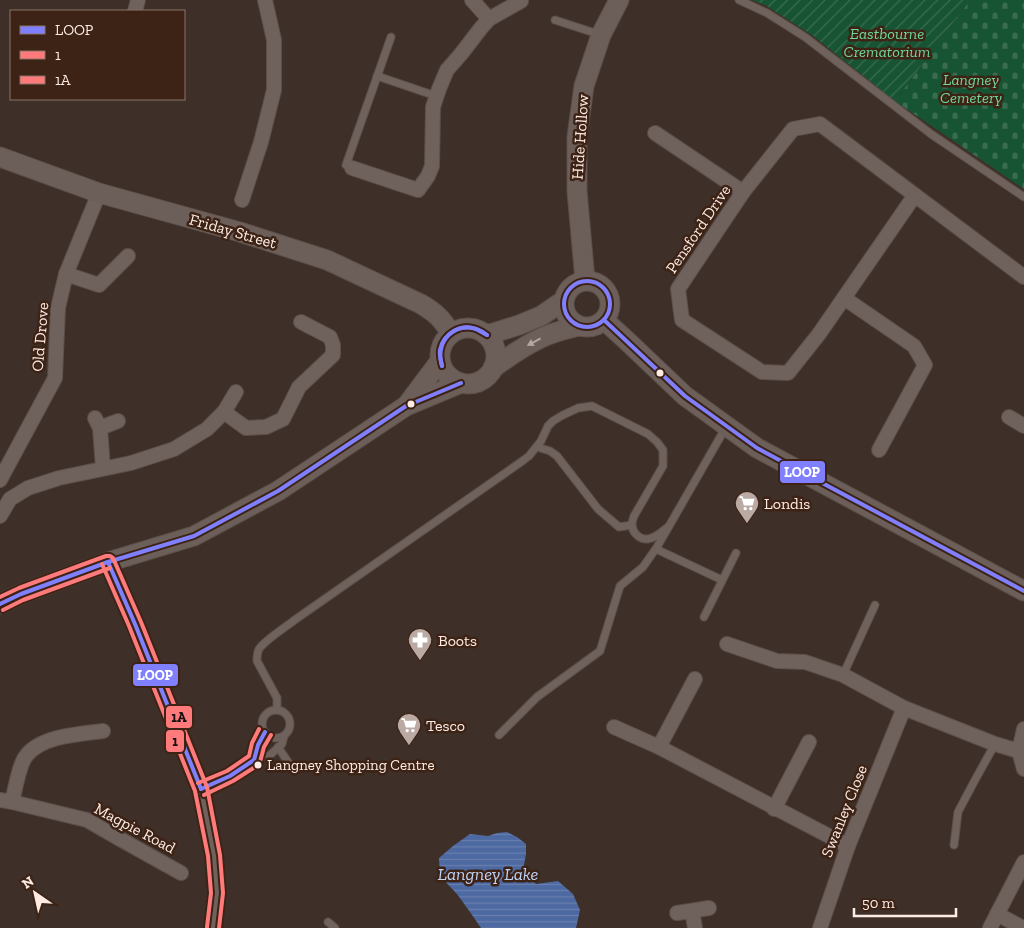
<svg xmlns="http://www.w3.org/2000/svg" width="1024" height="928" viewBox="0 0 1024 928" font-family="'Zilla Slab',serif">
<defs>
<pattern id="cemetery-stones" width="16" height="16" patternUnits="userSpaceOnUse" patternTransform="scale(1.25)"><rect width="16" height="16" fill="#175433"/><path d="M2 7V4a2 2 0 0 1 4 0v3zM10 15v-3a2 2 0 0 1 4 0v3z" fill="#3a6d50"/></pattern>
<pattern id="garden-furrows" width="10" height="10" patternUnits="userSpaceOnUse" patternTransform="scale(1.25)"><rect width="10" height="10" fill="#175433"/><path d="M-1 1l2-2M0 10L10 0M9 11l2-2" fill="none" stroke="#3a6d50"/></pattern>
<pattern id="water-rules" width="6" height="5" patternUnits="userSpaceOnUse" patternTransform="scale(1.25)"><rect width="6" height="5" fill="#4d69a1"/><path d="M0 2.5h6" fill="none" stroke="#687fae"/></pattern>
</defs>
<rect width="100%" height="100%" fill="#3e3029"/>
<!-- cemetery -->
<path fill="url(#cemetery-stones)" d="M970 0H1024V189L895 101Z"/>
<!-- garden -->
<path fill="url(#garden-furrows)" d="M752 0H970L895 101 812 35 765 5Z"/>
<!-- water -->
<path fill="url(#water-rules)" d="M507 832 517 837 526 844V854L524 865 528 875 536 884 558 881 573 894 580 910 576 928H481L470 912 457 894 440 876 439 858 453 846 470 834 488 836 497 833Z"/>
<g fill="none" stroke-linecap="round" stroke-linejoin="round">
<!-- lane casing -->
<g stroke="#5c4f49" stroke-width="9">
<g id="lane">
<path d="M739 0 767 13 805 37 931 134 1024 197"/>
<path d="M555 20 601 35"/>
<path d="M377 76 436 96"/>
<path d="M352 168 346 165 391 37"/>
<path d="M537 447 550 451 557 456 598 509 619 527 632 525"/>
<path d="M656 549 722 580"/>
<path d="M704 617 736 553"/>
<path d="M843 675 875 605"/>
<circle cx="276" cy="724" r="14"/>
<path d="M277 710V698L257 661C257 657 257 653 259 649 266 639 286 627 296 619L521 462 529 456 541 441 548 426 553 421 563 415 578 408 592 406 648 434 657 442 663 450V466L634 516C633 519 632 522 632 524 632 533 640 540 648 539 656 538 663 531 669 526"/>
<path d="M499 735 537 697 600 651 620 586 643 567 657 547 726 427"/>
<path d="M278 747 290 765"/>
<path d="M254 760 258 745 265 732"/>
<path d="M201 789 230 776 254 760 270 755 282 744 284 736"/>
<path d="M954 845 958 812 975 780 995 744"/>
<path d="M328 922 335 928"/>
</g>
</g>
<!-- street casing -->
<g stroke="#5c4f49" stroke-width="16">
<g id="street">
<path d="M472 0 489 19"/>
<path d="M135 11 138 0"/>
<path d="M655 133 743 192"/>
<path d="M352 168 418 190 428 176 432 166 433 107 439 89 447 70 461 54 481 28 489 19 521 1"/>
<path d="M915 195 819 334 788 373 762 372 682 320 678 289 743 192 793 129 820 124 1024 277"/>
<path d="M242 200 261 142 274 90V40L265 0"/>
<path d="M66 274 99 285 128 256"/>
<path d="M844 298 914 346 925 365 879 450"/>
<path d="M224 412 246 428 266 427 283 419 299 387 333 355V345L330 337 301 322"/>
<path d="M1009 417 1024 426"/>
<path d="M95 418 100 428 103 468"/>
<path d="M100 428 118 421"/>
<path d="M0 480 55 378 58 308 66 274 99 193"/>
<path d="M0 516 10 499 28 488 59 478 131 463 174 449 207 429 224 412 236 392"/>
<path d="M108 562 135 624 201 789 214 855 217 893 213 928"/>
<path d="M727 644 777 661 805 662 843 675 904 708 995 744 1019 751"/>
<path d="M614 727 659 747 848 846"/>
<path d="M1024 729 1019 751 1024 769"/>
<path d="M659 747 695 679"/>
<path d="M0 800 12 802 87 820 120 839 181 873"/>
<path d="M12 802C15 790 19 765 26 756 41 736 79 734 103 731"/>
<path d="M774 809 809 742"/>
<path d="M692 911 695 928"/>
<path d="M677 913 709 908"/>
<path d="M997 914 1023 928"/>
<path d="M820 928 848 846 904 708"/>
<path d="M990 928 1024 862"/>
</g>
</g>
<!-- secondary casing -->
<g stroke="#5c4f49" stroke-width="21">
<g id="secondary">
<path d="M0 157 99 193 240 232 327 260 421 304C436 313 441 318 451 333"/>
<path d="M585 280 577 191V137L584 86 601 35 619 0"/>
<circle cx="587" cy="304" r="23"/>
<path d="M604 320 626 340 685 396 757 448 1024 591"/>
<circle cx="468" cy="356" r="28"/>
<path d="M487 335 519 325 541 316 563 301"/>
<path d="M493 368C508 357 524 346 541 338 553 332 567 329 579 326"/>
<path d="M407 405 440 361"/>
<path d="M0 604 21 594 108 562 194 536 278 491 406 406 461 383"/>
</g>
</g>
<!-- lane -->
<use href="#lane" stroke="#6f625d" stroke-width="7"/>
<!-- street -->
<use href="#street" stroke="#6f625d" stroke-width="14"/>
<!-- secondary -->
<use href="#secondary" stroke="#6c5f59" stroke-width="19"/>
<!-- bus-1 casing -->
<g stroke="#3d2316" stroke-width="8">
<g id="bus-1">
<circle cx="587" cy="304" r="23"/>
<path d="M604 320 685 396 757 448 1024 591"/>
<path d="M442 366C433 336 463 316 487 335"/>
<path d="M442 366C441 360 439 355 440 350 443 334 461 323 476 329 480 331 483 333 487 335"/>
<path d="M108 562 135 624 201 789"/>
<path d="M0 604 21 594 108 562 194 536 278 491 406 406 461 383"/>
<path d="M201 789 230 776 254 760 258 745 265 732"/>
</g>
</g>
<!-- bus-2 casing -->
<g stroke="#3d2316" stroke-width="8">
<g id="bus-2">
<path d="M102 564 129 626 195 791 208 856 211 893 207 927"/>
<path d="M3 610 23 600 110 568"/>
<path d="M204 795 233 781 258 765 260 762 264 747 271 735"/>
</g>
</g>
<!-- bus-3 casing -->
<g stroke="#3d2316" stroke-width="8">
<g id="bus-3">
<path d="M0 597 19 588 106 556H110L113 558 141 622 207 787 220 855 223 893 219 928"/>
<path d="M198 783 227 771 249 756 252 743 259 729"/>
</g>
</g>
<!-- bus-1 -->
<use href="#bus-1" stroke="#8080ff" stroke-width="4"/>
<!-- bus-2 -->
<use href="#bus-2" stroke="#ff7a7a" stroke-width="4"/>
<!-- bus-3 -->
<use href="#bus-3" stroke="#ff7a7a" stroke-width="4"/>
</g>
<!-- one-way arrows -->
<defs><path id="oneway-solid" d="M-6-.8H1V-3.2L6.5 0L1 3.2V.8H-6Z" transform="scale(1.25)"/></defs>
<use fill="#b5a69e" href="#oneway-solid" transform="translate(534 342) rotate(152)"/>
<!-- icons -->
<defs>
<g id="supermarket-pin" transform="scale(1.25)"><path d="M0 17L-7.5 6A9.5 9.5 0 1 1 7.5 6Z" fill="#bbaaa3" stroke="#3d2316"/><path d="M-6-5.5h2.5l.6 2H6L4.5 2H-2.5L-4.4-4H-6ZM-1.5 3.2a1.3 1.3 0 1 0 .1 0ZM3 3.2a1.3 1.3 0 1 0 .1 0Z" fill="#fff"/></g>
<g id="pharmacy-pin" transform="scale(1.25)"><path d="M0 17L-7.5 6A9.5 9.5 0 1 1 7.5 6Z" fill="#bbaaa3" stroke="#3d2316"/><path d="M-2-6h4v4h4v4h-4v4h-4v-4h-4v-4h4Z" fill="#fff"/></g>
</defs>
<g fill-rule="evenodd">
<use href="#supermarket-pin" x="747" y="503"/>
<use href="#pharmacy-pin" x="420" y="640"/>
<use href="#supermarket-pin" x="409" y="725"/>
</g>
<!-- markers -->
<g fill="#feece4" stroke="#3d2316" stroke-width="2">
<circle cx="660" cy="373" r="4.5"/>
<circle cx="411" cy="404" r="4.5"/>
<circle cx="258" cy="765" r="4.5"/>
</g>
<g text-anchor="middle" dominant-baseline="central" stroke-width="5" stroke-linejoin="round" paint-order="stroke">
<!-- bus labels -->
<g font-size="15" fill="#feece4" stroke="#3d2316" text-anchor="start">
<text x="267" y="765">Langney Shopping Centre</text>
</g>
<!-- park labels -->
<g font-size="16" font-style="italic" fill="#6ed99a" stroke="#3d2316">
<text x="887" y="33">Eastbourne<tspan x="887" dy="18">Crematorium</tspan></text>
<text x="971" y="79">Langney<tspan x="971" dy="18">Cemetery</tspan></text>
</g>
<!-- street labels -->
<g font-size="16" fill="#feece4" stroke="#3d2316">
<text transform="translate(580 137) rotate(-86)">Hide Hollow</text>
<text transform="translate(698 229) rotate(-56)">Pensford Drive</text>
<text transform="translate(233 231) rotate(16)">Friday Street</text>
<text transform="translate(40 337) rotate(-85)">Old Drove</text>
<text transform="translate(844 811) rotate(-68)">Swanley Close</text>
<text transform="translate(135 828) rotate(28)">Magpie Road</text>
</g>
<!-- poi labels -->
<g font-size="16" fill="#feece4" stroke="#3d2316" text-anchor="start">
<text x="764" y="503">Londis</text>
<text x="438" y="640">Boots</text>
<text x="426" y="725">Tesco</text>
</g>
<!-- water labels -->
<g font-size="18" font-style="italic" fill="#bed2f6" stroke="#3d2316">
<text x="488" y="874">Langney Lake</text>
</g>
</g>
<g stroke="#3d2316" stroke-width="2">
<rect x="779" y="460" width="47" height="24" rx="5" fill="#8080ff"/>
<rect x="132" y="663" width="47" height="24" rx="5" fill="#8080ff"/>
<rect x="165" y="705" width="28" height="24" rx="5" fill="#ff7a7a"/>
<rect x="165" y="729" width="20" height="24" rx="5" fill="#ff7a7a"/>
</g>
<g font-size="14" text-anchor="middle" font-weight="bold" fill="#fff">
<text x="802" y="477">LOOP</text>
<text x="155" y="680">LOOP</text>
</g>
<g font-size="14" text-anchor="middle" font-weight="bold" fill="#111">
<text x="179" y="722">1A</text>
<text x="175" y="746">1</text>
</g>
<!-- legend -->
<rect x="10" y="10" width="175" height="90" fill="#3d2316" stroke="#8a7368"/>
<rect x="20" y="26" width="25" height="8" fill="#8080ff" stroke="#8a7368"/>
<text x="55" y="35" font-size="15" fill="#feece4">LOOP</text>
<rect x="20" y="51" width="25" height="8" fill="#ff7a7a" stroke="#8a7368"/>
<text x="55" y="60" font-size="15" fill="#feece4">1</text>
<rect x="20" y="76" width="25" height="8" fill="#ff7a7a" stroke="#8a7368"/>
<text x="55" y="85" font-size="15" fill="#feece4">1A</text>
<!-- north arrow -->
<g transform="translate(35 893) rotate(326)" stroke="#3d2316" stroke-width="4" paint-order="stroke">
<path d="M0-4L9 19L0 12L-9 19Z" fill="#feece4"/>
<text y="-8" font-size="14" font-weight="bold" text-anchor="middle" fill="#feece4">N</text>
</g>
<!-- scale -->
<path d="M854 908v8h102v-8" fill="none" stroke="#feece4" stroke-width="2.5"/>
<text x="862" y="908" font-size="15" fill="#feece4" stroke="#3d2316" stroke-width="4" paint-order="stroke">50 m</text>
</svg>
